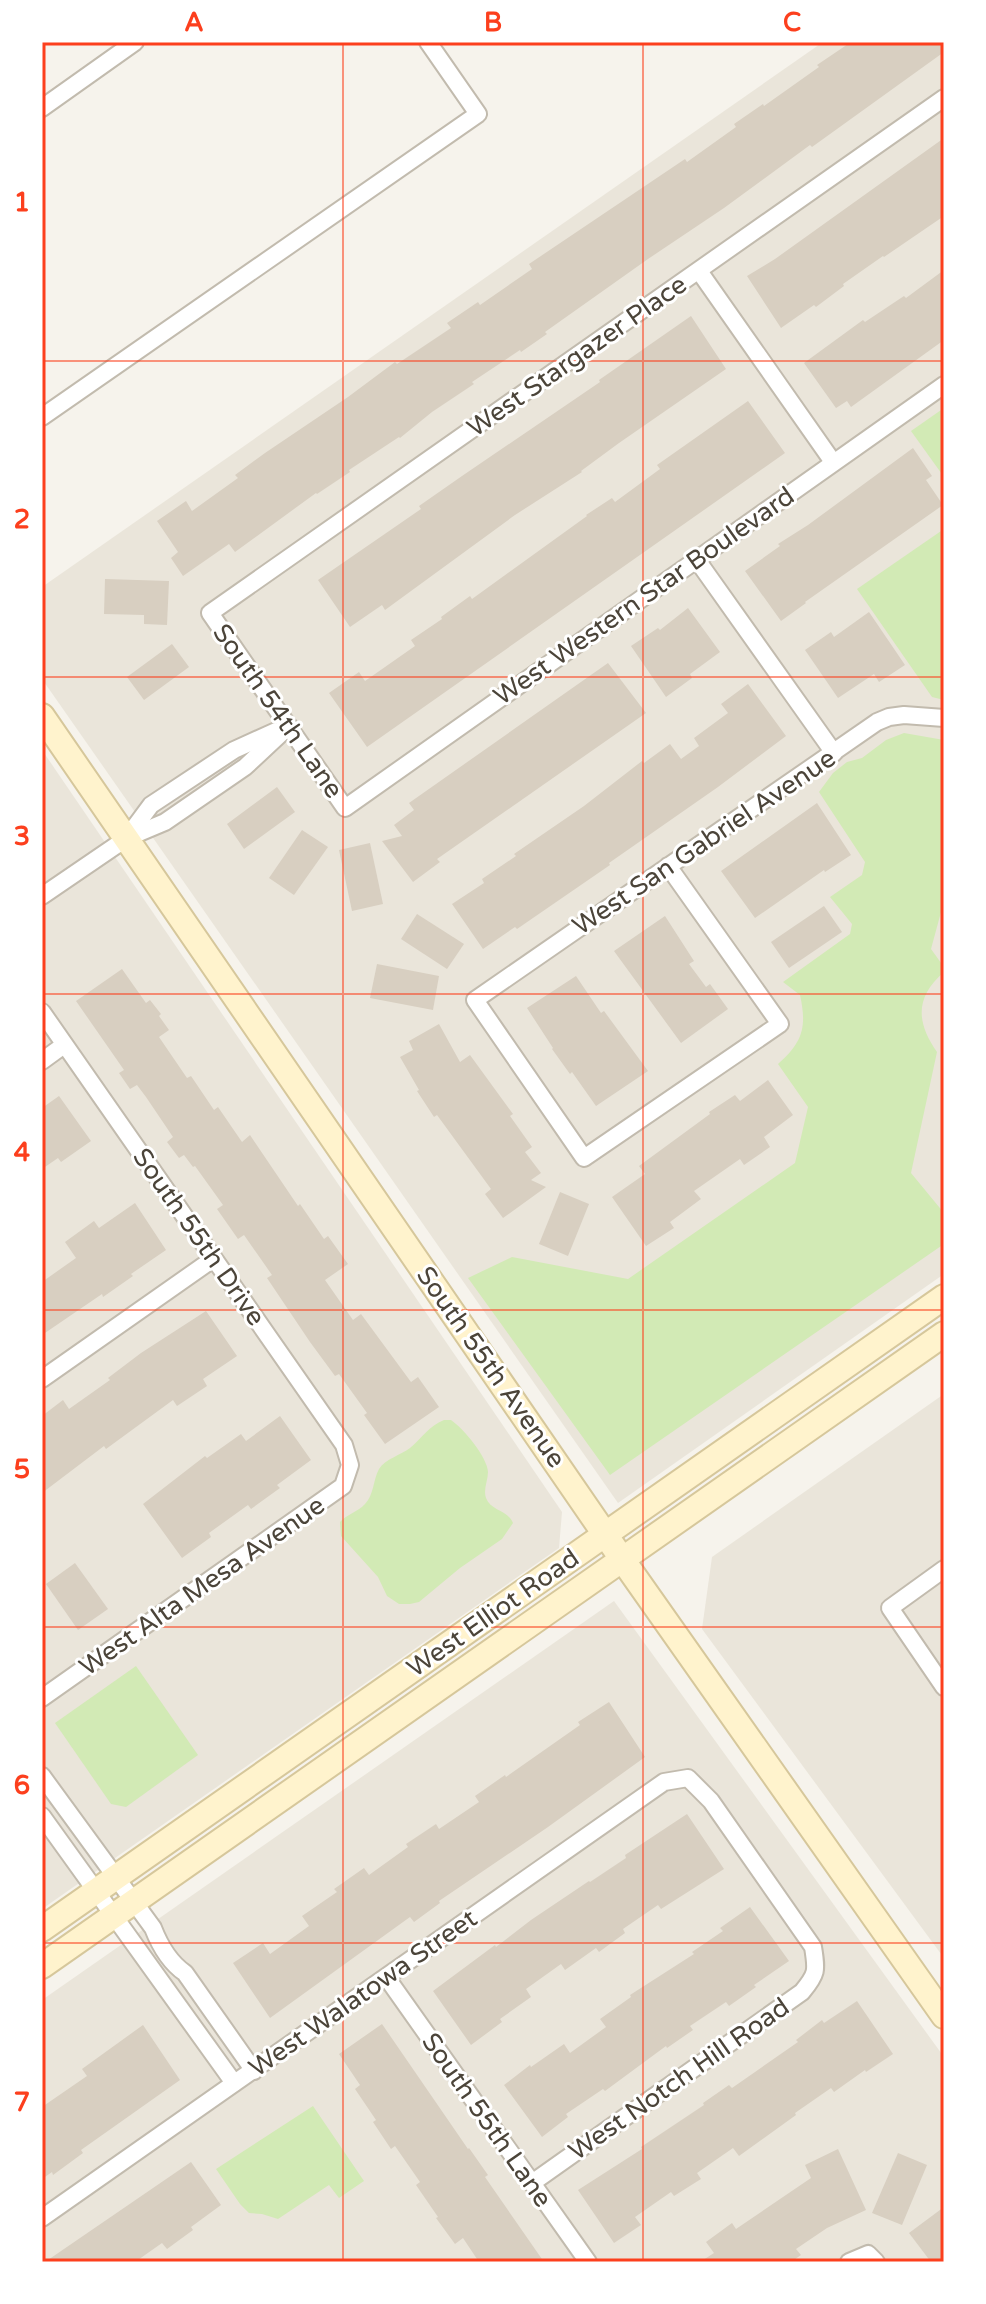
<svg xmlns="http://www.w3.org/2000/svg" width="986" height="2304" viewBox="0 0 986 2304" font-family="'Varela Round',sans-serif">
<rect width="100%" height="100%" fill="#f6f3ec"/>
<!-- residential -->
<g fill="#eae5da">
<path d="M823 42H944V1274L618 1503 42 679V587Z"/>
<path d="M42 750 562 1512 559 1548 42 1909Z"/>
<path d="M944 1394V1958L702 1629 712 1557Z"/>
<path d="M614 1601 944 2057V2262H42V2000Z"/>
</g>
<!-- green -->
<g fill="#d2eab5">
<path d="M944 408V477L911 431Z"/>
<path d="M944 529V700L932 697 857 589Z"/>
<path d="M904 733 944 740V901L931 949 944 967V972C915 997 916 1022 937 1052L911 1173 944 1213V1244L610 1475 468 1278 512 1257 628 1279 795 1163 808 1107 778 1064C803 1042 807 1027 800 995L783 982 850 934 852 924 830 897 862 875 865 862 819 792 833 773 847 762 862 758 886 740Z"/>
<path d="M444 1420H451C464 1429 487 1457 488 1472 488 1481 483 1489 486 1498 491 1511 508 1510 513 1523L502 1539 460 1568 419 1602 410 1604H399L387 1596 378 1577 341 1536 340 1522C347 1514 358 1512 365 1504 374 1495 373 1480 379 1469 385 1459 401 1455 410 1448 422 1438 429 1426 444 1420Z"/>
<path d="M136 1666 198 1755 126 1807 111 1804 55 1723Z"/>
<path d="M313 2106 364 2181 339 2198 329 2185 278 2219 262 2214 249 2213 240 2204 216 2169Z"/>
</g>
<!-- building -->
<g fill="#d8cfc1">
<path d="M851 42H944V52L812 147 810 145 724 208 648 259 545 332 547 334 521 352 520 350 472 382 474 384 432 412 400 438 399 437 349 470 350 472 317 494 316 493 235 552 229 544 183 576 171 558 178 552 157 521 186 501 192 511 238 478 235 475 265 453 348 397 395 362 397 364 451 328 447 323 478 302 480 305 532 269 529 264 685 159 687 162 736 127 734 124 763 104 764 106 819 67 817 65Z"/>
<path d="M944 138V216L884 257 883 256 843 284 844 286 816 307 814 305 781 328 747 276 775 259Z"/>
<path d="M944 270V340L851 407 847 401 836 408 804 363 863 320 865 322 904 296 906 298Z"/>
<path d="M691 316 726 369 619 443 581 471 582 472 515 515 385 610 382 605 350 627 318 580 421 509 419 506 462 476 600 382 599 380Z"/>
<path d="M748 401 785 453 367 747 329 693 359 672 365 681 415 646 411 640 442 619 441 617 470 596 472 599 587 516 586 515 612 498 615 502 660 469 657 465Z"/>
<path d="M913 448 932 476 926 480 943 505 805 602 806 603 781 621 745 571 780 546 778 544 808 525Z"/>
<path d="M105 579 169 581 167 625 144 624V615L104 614Z"/>
<path d="M688 608 720 652 690 674 692 678 666 697 631 646 658 628 660 630Z"/>
<path d="M869 612 905 665 879 682 874 674 838 698 805 650 831 632 834 637Z"/>
<path d="M172 644 189 667 144 700 127 677Z"/>
<path d="M608 663 646 713 437 859 440 862 413 882 382 841 402 836 394 825 414 810 409 803Z"/>
<path d="M748 684 786 736 718 787 609 863 610 865 517 929 515 927 483 949 452 904 484 883 482 879 516 856 514 854 584 806 642 761 644 763 670 744 681 759 699 746 694 738 728 713 721 704Z"/>
<path d="M277 787 295 812 244 849 227 824Z"/>
<path d="M817 803 851 855 825 872 824 870 755 918 721 871Z"/>
<path d="M302 830 328 847 294 895 269 878Z"/>
<path d="M370 843 383 904 352 911 339 850Z"/>
<path d="M824 906 842 932 789 968 771 942Z"/>
<path d="M417 914 464 944 447 969 401 939Z"/>
<path d="M665 916 694 961 689 964 706 987 710 984 728 1009 681 1043 614 951Z"/>
<path d="M377 964 439 976 433 1010 370 998Z"/>
<path d="M122 969 146 1003 150 1000 161 1014 159 1016 169 1030 159 1037 187 1078 191 1076 214 1110 218 1107 242 1142 250 1135 298 1206 300 1204 324 1239 328 1236 348 1264 325 1280 353 1320 361 1314 411 1382 418 1377 439 1407 385 1444 364 1415 367 1413 339 1374 335 1376 310 1342 267 1278 272 1275 244 1235 238 1239 217 1209 223 1205 195 1166 193 1167 184 1155 179 1158 167 1142 173 1137 146 1097 137 1085 130 1089 119 1073 124 1070 76 1001Z"/>
<path d="M576 976 601 1013 604 1011 648 1071 596 1106 572 1072 570 1074 552 1049 553 1048 527 1008Z"/>
<path d="M439 1024 460 1062 470 1055 513 1114 510 1116 532 1147 525 1152 541 1173 531 1180 546 1187 503 1218 485 1194 491 1189 437 1115 434 1117 417 1091 419 1090 400 1057 413 1050 409 1041Z"/>
<path d="M768 1080 793 1115 764 1137 770 1147 744 1165 740 1159 694 1191 701 1199 670 1222 674 1228 646 1246 612 1197 645 1174 639 1166 710 1114 709 1112 735 1095 740 1101Z"/>
<path d="M59 1096 91 1141 61 1162 58 1158 42 1169V1108Z"/>
<path d="M560 1192 589 1204 568 1256 539 1244Z"/>
<path d="M135 1203 166 1250 131 1274 133 1276 103 1297 102 1294 42 1335V1282L76 1258 65 1242 94 1221 99 1228Z"/>
<path d="M206 1311 237 1356 203 1379 207 1386 177 1406 173 1400 106 1449 104 1446 42 1493V1416L63 1400 69 1409 110 1380 108 1378 141 1353Z"/>
<path d="M280 1416 311 1460 277 1485 280 1488 251 1509 248 1505 209 1533 211 1537 182 1558 143 1504 205 1456 207 1458 241 1434 246 1441Z"/>
<path d="M75 1563 108 1609 78 1630 46 1584Z"/>
<path d="M609 1702 645 1757 548 1827 439 1901 440 1903 414 1922 410 1917 270 2018 233 1963 263 1943 270 1954 309 1926 302 1916 337 1892 334 1889 364 1868 369 1875 408 1847 406 1844 436 1824 439 1829 479 1802 475 1796 505 1775 506 1777 580 1725 578 1722Z"/>
<path d="M687 1814 724 1869 661 1909 658 1905 623 1929 625 1933 599 1952 596 1948 565 1970 561 1964 526 1989 531 1997 500 2019 502 2022 471 2045 433 1991 495 1945 496 1947 531 1920 589 1881 590 1882 626 1858 625 1855Z"/>
<path d="M750 1907 789 1961 754 1985 756 1987 729 2006 726 2002 690 2026 693 2030 667 2048 666 2046 605 2091 603 2089 566 2114 568 2117 542 2137 504 2085 530 2065 531 2067 564 2044 570 2053 606 2027 600 2019 631 1997 630 1995 694 1954 692 1952 723 1931 720 1928Z"/>
<path d="M857 2001 893 2054 866 2072 865 2070 834 2092 831 2088 795 2113 796 2115 739 2156 733 2148 697 2173 701 2179 674 2196 671 2192 635 2217 641 2225 614 2243 578 2190 642 2149 641 2147 704 2105 703 2103 729 2085 732 2088 798 2042 796 2040 822 2020 824 2023Z"/>
<path d="M382 2024 468 2149 469 2148 488 2175 485 2177 544 2262H479L463 2238 455 2244 436 2218 438 2217 416 2185 420 2182 395 2146 391 2149 373 2122 376 2120 355 2089 360 2085 339 2054Z"/>
<path d="M143 2025 180 2080 81 2150 83 2153 53 2175 52 2172 42 2179V2107L87 2076 82 2069Z"/>
<path d="M838 2149 866 2210 827 2228 796 2249 801 2255 791 2262H700L714 2253 706 2242 732 2223 736 2229 811 2178 805 2165Z"/>
<path d="M898 2153 927 2165 902 2225 872 2213Z"/>
<path d="M191 2162 221 2205 191 2227 193 2230 167 2249 162 2243 135 2262H45Z"/>
<path d="M944 2207V2262H931L909 2233Z"/>
</g>
<g fill="none" stroke-linecap="round" stroke-linejoin="round">
<!-- street casing -->
<g stroke="#c2bbae" stroke-width="20">
<g id="street">
<path d="M944 98 210 613 345 808 944 385"/>
<path d="M42 108 135 42"/>
<path d="M699 271 833 462"/>
<path d="M42 417 478 114 428 42"/>
<path d="M697 560 834 753"/>
<path d="M128 836 151 805 234 750 276 731"/>
<path d="M668 866 780 1024 584 1158 475 1000 877 722 889 717 904 715 944 718"/>
<path d="M42 896 127 838 165 822 245 767 289 726"/>
<path d="M42 1012 344 1445 350 1465 343 1486 42 1698"/>
<path d="M42 1061 64 1045"/>
<path d="M42 1379 213 1259"/>
<path d="M944 1569 890 1608 944 1687"/>
<path d="M42 1776 153 1928C160 1946 169 1962 185 1973L254 2071"/>
<path d="M42 1816 234 2083"/>
<path d="M387 1978 588 2262"/>
<path d="M42 2218 664 1782 688 1778 711 1801 813 1947C817 1971 817 1974 802 1992L532 2183"/>
<path d="M849 2262 868 2254 876 2262"/>
</g>
</g>
<!-- secondary casing -->
<g stroke="#d6c79b" stroke-width="28">
<g id="secondary">
<path d="M42 716 622 1559 944 2016"/>
<path d="M42 1929 944 1297"/>
<path d="M42 1966 944 1334"/>
</g>
</g>
<!-- street -->
<use href="#street" stroke="#fff" stroke-width="16"/>
<!-- secondary -->
<use href="#secondary" stroke="#fff3cd" stroke-width="24"/>
</g>
<!-- grid -->
<path fill="none" stroke="#fc3f1d" stroke-width="2" stroke-opacity="0.55" d="M343 42V2262M643 42V2262M42 361H944M42 677H944M42 994H944M42 1310H944M42 1627H944M42 1943H944"/>
<g text-anchor="middle" dominant-baseline="central" stroke-width="6" stroke-linejoin="round" paint-order="stroke">
<!-- street labels -->
<g font-size="26" fill="#4b4439" stroke="#fff">
<text transform="translate(577 356) rotate(-35)">West Stargazer Place</text>
<text transform="translate(644 596) rotate(-35)">West Western Star Boulevard</text>
<text transform="translate(278 711) rotate(55)">South 54th Lane</text>
<text transform="translate(704 842) rotate(-34)">West San Gabriel Avenue</text>
<text transform="translate(199 1237) rotate(55)">South 55th Drive</text>
<text transform="translate(491 1367) rotate(55)">South 55th Avenue</text>
<text transform="translate(202 1586) rotate(-35)">West Alta Mesa Avenue</text>
<text transform="translate(493 1613) rotate(-35)">West Elliot Road</text>
<text transform="translate(363 1993) rotate(-35)">West Walatowa Street</text>
<text transform="translate(679 2079) rotate(-35)">West Notch Hill Road</text>
<text transform="translate(487 2120) rotate(55)">South 55th Lane</text>
</g>
</g>
<!-- border -->
<rect width="986" height="2304" fill="none" stroke="#ffffff" stroke-width="88"/>
<rect x="44" y="44" width="898" height="2216" fill="none" stroke="#fc3f1d" stroke-width="3"/>
<g font-size="26" text-anchor="middle" font-weight="bold" fill="#fc3f1d">
<text x="194" y="31">A</text>
<text x="493" y="31">B</text>
<text x="792" y="31">C</text>
<text x="22" y="211">1</text>
<text x="22" y="528">2</text>
<text x="22" y="845">3</text>
<text x="22" y="1161">4</text>
<text x="22" y="1478">5</text>
<text x="22" y="1794">6</text>
<text x="22" y="2111">7</text>
</g>
</svg>
